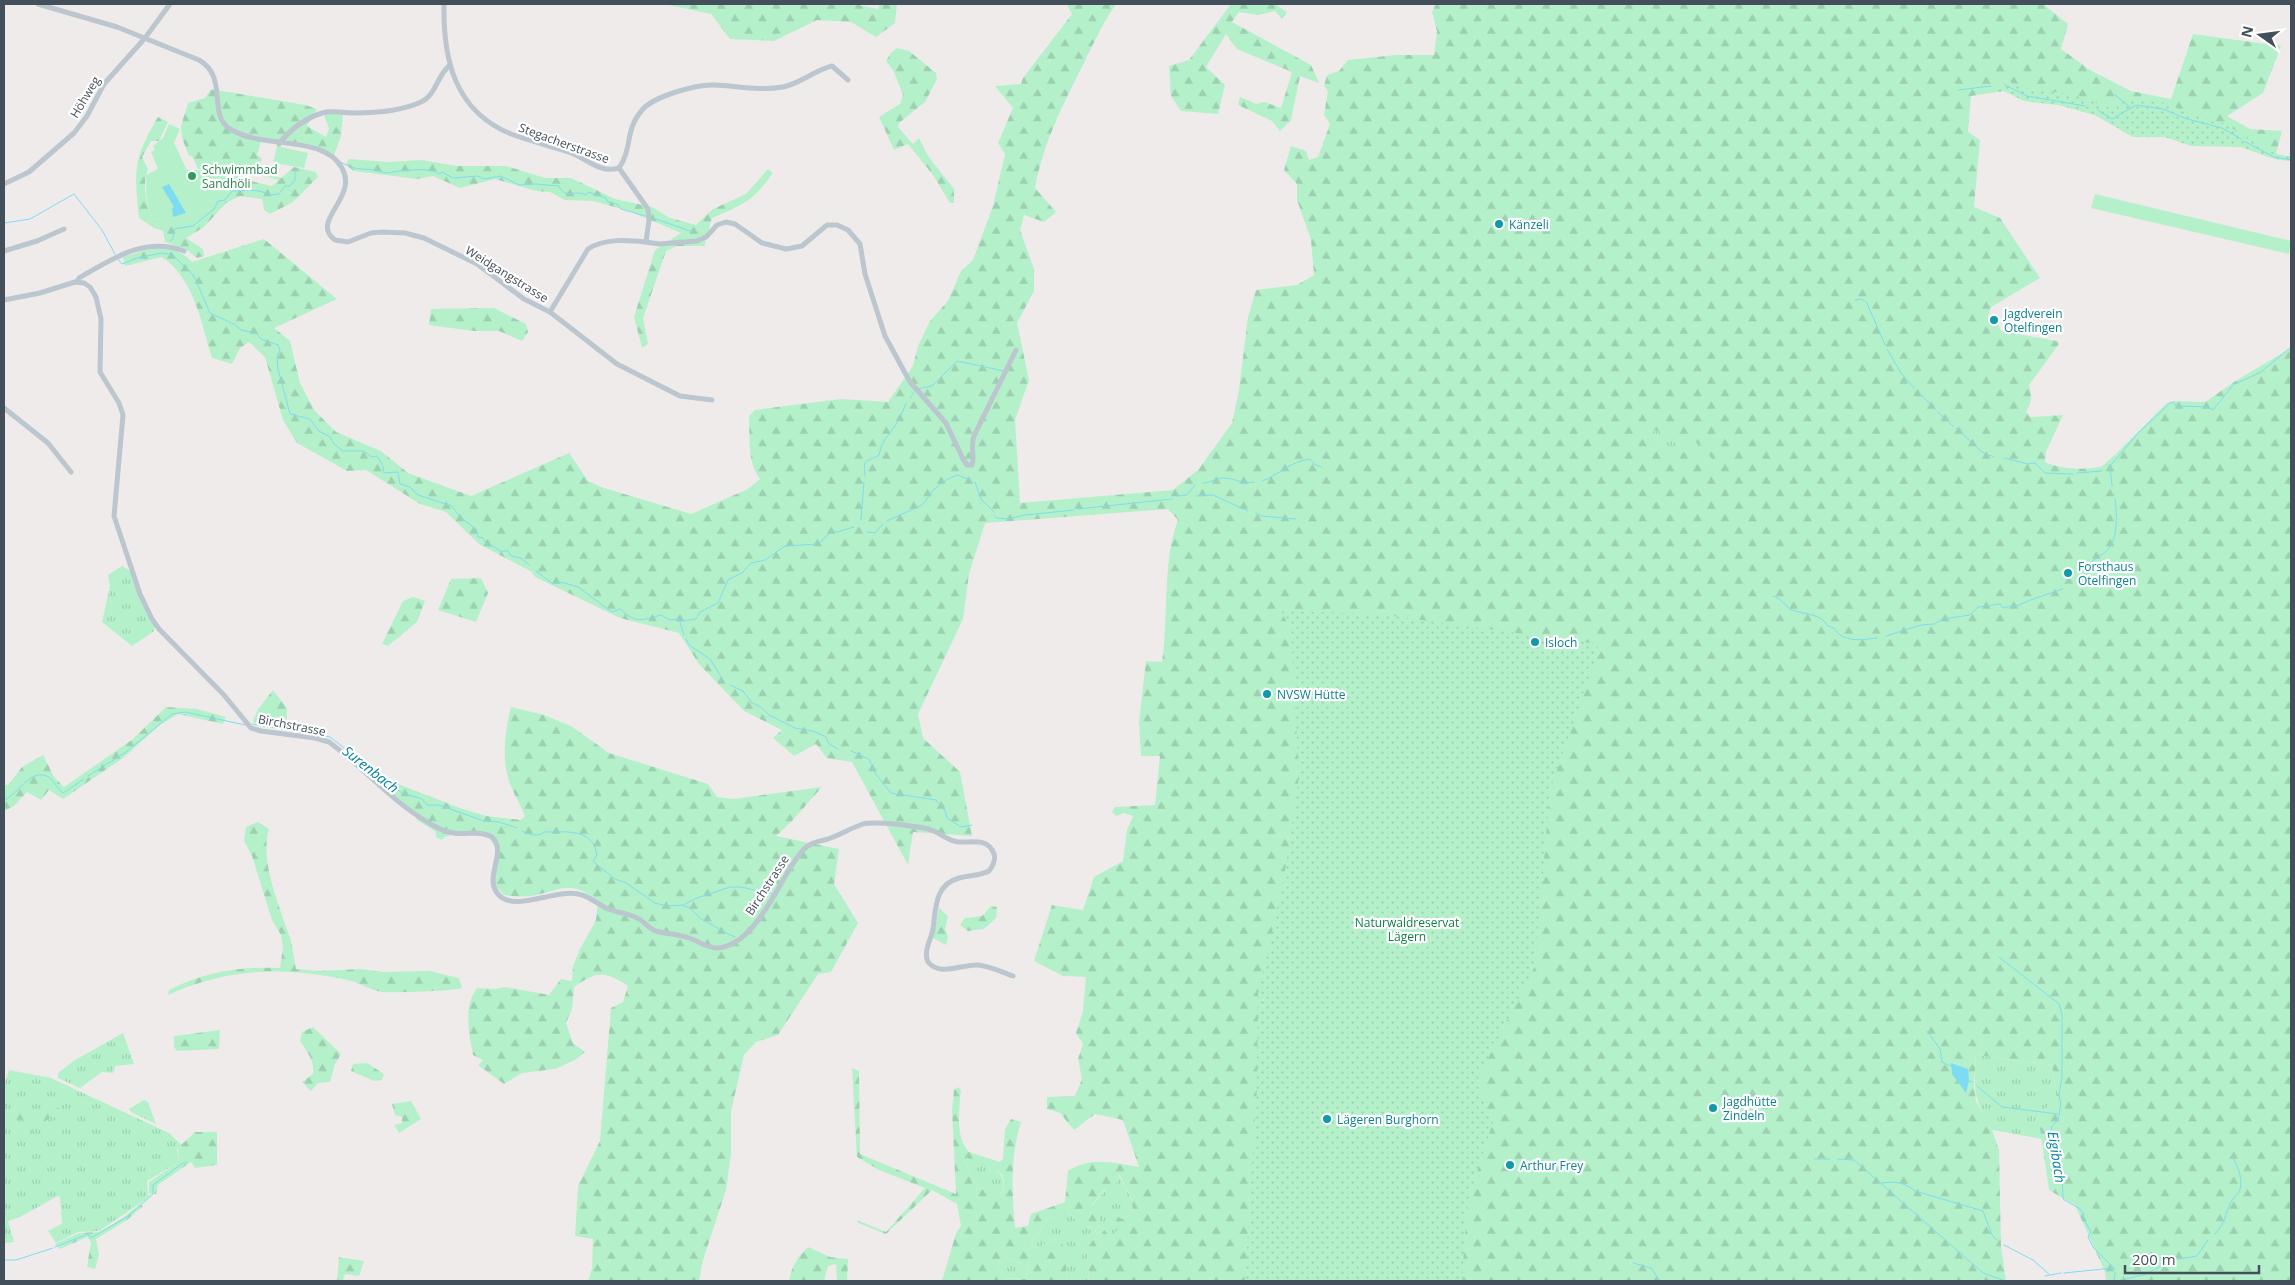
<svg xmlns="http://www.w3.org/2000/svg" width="2295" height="1285" viewBox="0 0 2295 1285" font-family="'Open Sans',sans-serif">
<defs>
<pattern id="grass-tufts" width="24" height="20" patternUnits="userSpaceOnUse" patternTransform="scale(1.25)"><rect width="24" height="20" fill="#b4f1ca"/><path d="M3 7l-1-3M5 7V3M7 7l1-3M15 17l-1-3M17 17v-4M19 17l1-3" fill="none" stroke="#9cd0b0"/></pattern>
<pattern id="forest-firs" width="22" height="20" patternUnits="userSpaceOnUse" patternTransform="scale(1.25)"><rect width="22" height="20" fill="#b4f1ca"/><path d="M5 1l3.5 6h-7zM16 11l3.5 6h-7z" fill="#9cd0b0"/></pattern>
<pattern id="park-dots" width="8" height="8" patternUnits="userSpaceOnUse" patternTransform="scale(1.25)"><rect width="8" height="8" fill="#b4f1ca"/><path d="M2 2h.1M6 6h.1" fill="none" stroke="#9cd0b0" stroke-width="1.8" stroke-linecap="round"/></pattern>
</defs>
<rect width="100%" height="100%" fill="#efebeb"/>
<!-- grass -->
<g fill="url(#grass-tufts)">
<path d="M1655 430C1670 436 1689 435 1702 445 1707 449 1711 459 1715 465L1709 467 1689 452 1659 445 1651 433Z"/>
<path d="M122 566 132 572 155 626 154 631 132 646 102 622 110 586 108 575Z"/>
<path d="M123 1033 134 1064 115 1066 113 1073 102 1072 80 1088 58 1078V1073L75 1060Z"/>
<path d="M1976 1055 2052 1065 2057 1100 2038 1115 2042 1139 1992 1130C1973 1097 1974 1093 1976 1055Z"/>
<path d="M9 1070 51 1078 169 1133 182 1145 177 1149 179 1162 147 1181 148 1195 151 1196 99 1231 78 1232 56 1243 48 1231 62 1224 60 1196 56 1197 20 1217 8 1221 14 1242 4 1243V1086Z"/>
<path d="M144 1100 148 1102 156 1124 131 1112 129 1109Z"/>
<path d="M966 1156C983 1163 1011 1169 1002 1193L973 1188 972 1177 964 1160Z"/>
<path d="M1118 1174 1132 1200 1133 1214 1122 1219 1112 1213 1120 1227 1111 1239 1103 1228 1097 1225 1092 1206Z"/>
<path d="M1069 1214 1080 1223 1095 1229 1097 1235 1087 1248 1089 1281H1067L1066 1261 1056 1239 1033 1249 1031 1242 1040 1232 1048 1218Z"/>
<path d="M1006 1257 1029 1267 1025 1279 1003 1278 998 1263Z"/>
</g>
<!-- forest -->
<g fill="url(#forest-firs)" fill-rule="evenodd">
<path d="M664 4H854L878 9 880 4H897L895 23 876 37 851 22 817 20 774 41 730 39 711 14Z"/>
<path d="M1067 4H1116C1103 23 1093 44 1083 65 1063 104 1043 144 1035 188L1056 212 1044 222 1024 215 1020 230 1034 269V291L1017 323 1029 380 1015 420 1020 503 1173 490 1198 470 1232 423 1239 390 1248 317 1256 290 1297 285 1314 275 1311 240 1297 200V184L1284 170 1291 146 1306 151 1309 160 1318 157 1330 124 1324 115 1328 91 1324 86 1327 75 1339 71 1348 60 1396 55H1434L1437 31 1432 12 1436 4H2043L2068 24 2061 49 2090 70 2131 91 2171 99 2193 34 2281 46 2263 93 2227 116 2250 129 2282 131 2276 154 2291 157V161L2275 159 2241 147 2195 144 2165 137H2133L2095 115 2059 105 2024 101 2004 91 1971 96 1968 132 1980 140 1974 207 2000 218 2040 278 1991 307 1988 317 1992 326 1998 324 2001 331 2057 341 2059 344 2029 385C2032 395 2032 403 2026 412L2030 417 2063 415 2046 452 2045 462C2059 469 2087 471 2102 466 2108 463 2159 411 2167 403L2174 401 2205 402 2237 380 2291 348V1281H2106L2105 1272 2075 1205 2049 1190 2038 1115 2057 1100 2052 1065 1976 1055 1974 1085 1976 1101 1992 1130 1999 1150 2001 1246 2006 1281H1089L1087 1248 1097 1235 1095 1229 1080 1223 1069 1214 1048 1218 1040 1232 1031 1242 1033 1249 1056 1239 1062 1242 1066 1261 1067 1281H942L956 1233 961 1226 957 1204 932 1190 886 1234 858 1223 857 1220 886 1232 925 1188 879 1170 857 1157 852 1068 859 1071 860 1154 956 1194 952 1110 954 1090 958 1087 961 1090C959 1109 955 1137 969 1152L1000 1162 1003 1159 1005 1129 1011 1119 1021 1122C1010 1155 1012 1194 1015 1228L1028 1226 1031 1214 1065 1202 1068 1171C1092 1156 1113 1163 1139 1167L1123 1120 1095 1114 1074 1130 1060 1113 1047 1109V1097L1075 1096 1082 1079 1078 1059 1083 1044 1076 1033 1083 1011 1086 977 1063 976 1034 961 1052 905 1083 910 1094 877 1123 861 1127 830 1133 816 1124 813 1116 816 1112 812 1115 807 1155 805 1160 756H1141L1139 722 1146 661 1162 662C1169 617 1162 562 1178 520L1168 509 985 523 969 574 963 619 918 714 923 738 960 772 972 836 913 832 908 865 852 762 827 758 816 744 794 756 773 738 782 730 744 711 699 664 679 633 620 618 535 577 532 572 479 544 446 512 420 504 366 470 347 471 297 443 283 420 265 357 249 342 240 348 232 364 212 358C201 323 195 280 162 257L125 266 123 257C147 249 172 240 192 262L264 239 337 299 274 328 290 341 300 383 314 410 336 432 381 451 408 473 471 496 569 453 588 481 601 487 691 514 748 489 760 479C747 462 750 436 749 416L755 410 841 399 888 402 913 366 918 346 930 321 948 301 961 271 973 260 993 206 1005 154 998 143 1013 108 995 86 1021 84 1023 78 1072 14ZM1655 430C1685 443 1698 431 1715 465L1709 467C1698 450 1678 449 1659 445L1651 433ZM967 1157C980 1169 1013 1164 1002 1193L973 1188 972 1177 964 1160ZM1119 1174 1132 1200 1133 1214 1122 1219 1112 1213 1111 1220 1119 1227 1111 1239 1103 1228 1098 1225 1101 1213 1092 1205 1105 1189 1115 1187ZM1006 1257 1029 1267 1025 1279 1003 1278 998 1263Z"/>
<path d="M1231 4H1275L1287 12 1282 19 1275 11 1258 15 1239 12 1232 22 1311 65 1319 83 1300 76 1291 120 1280 131 1272 121 1238 105 1240 97 1257 104 1264 102 1281 108 1292 72 1237 49 1226 34 1206 67 1225 85 1218 114 1181 111 1171 96 1169 66 1189 60Z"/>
<path d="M897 48 909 51 936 73 937 79 925 102 899 123 898 127 913 144 919 138 928 156 954 189V203H950L933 175 908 144 894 150 879 117 900 104 903 95 894 72 886 61 891 53Z"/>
<path d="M211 89 305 105 317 109 307 126 326 137 329 129 324 114 331 113 343 114 341 136 334 155C308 141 290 144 262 138L257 155 262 158 259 170 281 178 279 180 246 171 198 169 192 156H189L182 138 181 126 188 103 205 98Z"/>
<path d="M158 117 168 122 159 141H151L142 157 148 169C141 185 147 215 159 227 190 213 218 206 238 178L272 186 294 167 316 172 318 177 293 202 270 214 264 210 262 199 240 196 226 203 204 227 186 238 203 249 204 256 197 258 185 249 165 242 163 231 154 228 139 218C134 171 133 158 158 117Z"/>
<path d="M349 159 389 162 421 160 457 166H506L545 178H571L615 199 652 207 670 218 696 225 713 209 746 194 768 169 773 173C752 202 744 204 712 218L704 246H677L666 251 643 318 648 344 642 348 634 317 655 250 681 233 629 211 593 201 565 200 550 192 536 191 495 179 460 188 433 176 417 179 354 171 346 165Z"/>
<path d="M494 308 526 324 528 332 522 341 499 331H474L429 325 431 309Z"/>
<path d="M481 578 488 593 476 622 438 610 451 579Z"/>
<path d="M413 597 425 601 417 622 388 646 382 644 403 601Z"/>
<path d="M273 690 287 708 286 728 256 724 253 721 258 709Z"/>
<path d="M166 707 197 709 226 717 223 724 178 714 160 725 123 758 63 799 49 790 41 800 27 792 14 806 4 811V786L9 784 22 767 43 755 54 777 64 787 133 739Z"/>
<path d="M511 707 544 715 571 726 609 753 708 784 717 797 733 799 822 787 792 821 776 836 839 849 834 884 858 923 831 972 818 974 778 1035 756 1042 744 1055 731 1111V1154L726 1190 703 1260 699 1281H588L592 1269 593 1239 575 1236 578 1186 600 1141 611 1008 623 1002 628 986C604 970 597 971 574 987L572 1009 566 1023 573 1043 585 1052 575 1060 555 1069 522 1073 504 1084 478 1065 483 1060 473 1055C469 1034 463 1006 477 988L495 989 505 987 549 995 561 979 572 981 573 966 580 949 596 920 598 900C567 879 563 890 531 896 523 897 513 896 504 895L493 883 496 849 489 837 459 833 444 837 442 840 436 837V832L417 820 413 811 373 778 375 775 460 808 486 816 521 820 525 816C521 805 514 795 510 784 501 761 505 730 511 707Z"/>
<path d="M258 822 269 829C259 861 280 907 290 938 293 948 294 959 296 969L319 971 361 969 383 972 429 971 459 978 462 988C456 991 392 993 383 992 372 991 358 982 347 980 285 966 226 968 168 995L169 990C204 972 241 966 280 968L283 947 281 935 272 920 252 856 244 841 246 827Z"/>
<path d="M991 906 997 907 996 918 984 929 968 931 960 925 965 918 982 916Z"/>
<path d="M939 908 948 916 945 929 948 937 946 945 933 938Z"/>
<path d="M313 1027 341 1054 335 1064 330 1082 318 1083 311 1091 302 1082 313 1074C315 1061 307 1051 300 1041L302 1032Z"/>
<path d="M220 1030 219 1049 177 1051 174 1047V1036Z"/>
<path d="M367 1063 384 1074 382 1080 374 1081 351 1071 353 1064Z"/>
<path d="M411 1101 421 1119 399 1133 394 1125 402 1123V1117L395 1115 392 1104Z"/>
<path d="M57 1106 60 1110 44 1122 49 1124 54 1120 57 1124 33 1152 25 1157 23 1156 45 1130 33 1126 31 1136 22 1119 17 1120 4 1115V1108C16 1113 29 1112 40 1118Z"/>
<path d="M195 1132H217V1165L195 1168 191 1162 158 1185 156 1194H149V1182L179 1162 178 1148Z"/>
<path d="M140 1204 143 1206 127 1220 96 1239 99 1255 95 1269 87 1267 91 1242 87 1237 60 1249 55 1244 79 1233 99 1232 123 1218Z"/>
<path d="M808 1247 830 1257 848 1259 847 1281H837L836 1264 828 1266 824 1281H789C791 1267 798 1257 808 1247Z"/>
<path d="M339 1257 364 1261 359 1276 345 1274 343 1281H337Z"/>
</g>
<!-- park -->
<g fill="url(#park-dots)">
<path d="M2003 79 2029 89 2072 94 2113 109 2131 99 2165 103 2190 113 2223 123 2276 154 2291 157V161L2275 159 2241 147 2191 146 2165 137H2133L2095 115 2059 105 2024 101 2004 91Z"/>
<path d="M1281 611 1379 614 1598 644 1595 662 1550 790 1535 966 1476 1082 1493 1122 1467 1204 1462 1281H1245L1257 1087 1258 994 1284 878 1299 778 1291 630Z"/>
</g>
<!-- pitch -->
<g fill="#b4f1ca">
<path d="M169 124 180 129 174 143 187 170 237 171 238 178 225 194 192 221 159 227C146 213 146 193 146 175L158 169 151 152 155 150 153 146 163 138Z"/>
<path d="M277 146 308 153 304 168 273 163Z"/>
<path d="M2095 194 2291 241 2289 254 2091 208Z"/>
</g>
<!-- water -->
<g fill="#7edcf2">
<path d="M169 184 186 213 173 217 172 208 174 207 162 187Z"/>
<path d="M1951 1063 1968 1069 1969 1081 1966 1093 1952 1074Z"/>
</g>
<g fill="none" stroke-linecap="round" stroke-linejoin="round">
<!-- stream -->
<g stroke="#7edcf2" stroke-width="1">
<path d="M2005 85 2027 96 2085 106"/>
<path d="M1958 90 1991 86"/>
<path d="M2115 95 2130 107"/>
<path d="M2098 110 2112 119 2136 105 2163 109 2187 119 2222 128 2241 139"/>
<path d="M2244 141 2274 157 2291 160"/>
<path d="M340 162C359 171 356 168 375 170 379 170 382 173 386 173 397 171 431 166 440 174L442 172 453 178 478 176 484 179 501 176 519 185 536 184 559 186C565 200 576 189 586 195L588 192 606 198 608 202 617 204 621 209 645 216"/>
<path d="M653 218 693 232"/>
<path d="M4 223 30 219 74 194 102 230 115 254"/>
<path d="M170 241 173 239 174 229 193 226 214 209 218 201 225 200 232 191C243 191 260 188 269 195L279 194 285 186H290L295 180V172"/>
<path d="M118 259 122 264 137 258 162 253 173 255 194 276 210 313 234 324 241 330 256 333 261 339 278 345 280 350 277 357 278 369 290 414 310 419 319 431 330 437 334 444 343 451H363L372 457 377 456 383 466 384 473 398 472 400 484 410 487 418 495 452 506 460 517 476 529 478 537 483 538 488 546H493L500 551H508L511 556 521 558 529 565"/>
<path d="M1855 300 1862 299 1867 303 1885 345"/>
<path d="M1887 349 1901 373 1914 388"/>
<path d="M917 389 932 386 957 361 1004 371"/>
<path d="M1919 393 1936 410"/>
<path d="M910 398 914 392"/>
<path d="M1938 412 1953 426"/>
<path d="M901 415 906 404"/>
<path d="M1956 428 1982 452 1994 457"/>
<path d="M2004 458 2028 464 2035 463 2045 473 2073 474"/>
<path d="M2077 473 2102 471"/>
<path d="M865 476C863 458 865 463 879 455 883 436 891 435 899 419"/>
<path d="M1262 481C1279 475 1291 461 1310 459L1314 464 1321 467"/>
<path d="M975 482 981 499 994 512"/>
<path d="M1203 483C1210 483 1219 477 1226 478 1237 479 1243 485 1254 482"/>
<path d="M2112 486 2110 466 2139 432 2170 403 2173 402 2176 406 2208 407 2213 410 2233 385 2261 372 2291 347"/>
<path d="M1177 496 1187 495 1195 485"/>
<path d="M1196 496 1213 495 1248 511"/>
<path d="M1078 509 1172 499"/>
<path d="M1256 513 1261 516 1296 519"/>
<path d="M994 515 997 518 1008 519 1025 515 1074 510"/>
<path d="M861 520 864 482"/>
<path d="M887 521 920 506 925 502 933 490 946 480 957 475 971 480"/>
<path d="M867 532 875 533 883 524"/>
<path d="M536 571 553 584 561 582 578 587 612 612 620 609C635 623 641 621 661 615L670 620 679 619 684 635"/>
<path d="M2079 583 2089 571 2090 563C2095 559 2099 557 2104 553 2119 543 2117 515 2115 499"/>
<path d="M1773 596C1783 599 1785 607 1792 610 1806 615 1820 613 1828 626L1834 628C1843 643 1861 640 1877 638"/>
<path d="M681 621 696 619 700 612 718 603 728 580 743 572 751 563 765 560 785 546 818 544 832 531 837 532 854 527"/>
<path d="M1886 636 1921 625 1934 624 1943 619 1970 615 1978 607 2000 604 2003 608C2008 606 2015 607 2019 605 2033 598 2047 595 2062 589"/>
<path d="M686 639 689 645 710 659 723 680"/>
<path d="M730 685 743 691 751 702 762 708 769 715 795 728 813 731 826 737 829 744 838 749"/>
<path d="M252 724 330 737 402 793 422 799 427 805H439L484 821 499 822 517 828"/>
<path d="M851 751 869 759 875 773 891 793 936 800 945 811 947 818 961 827 972 825"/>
<path d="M88 776 126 752 172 714 185 712 245 725"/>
<path d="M4 800C18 795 32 765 50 778 55 782 57 789 63 793L84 779"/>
<path d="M522 831C530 835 537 837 545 832 566 832 593 828 597 855L593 861 595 863 615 879 626 883 655 903 667 906 683 905 697 898 730 887H741L772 894"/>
<path d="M684 906C693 907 696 916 703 920 714 925 723 933 735 937"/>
<path d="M1999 957 2059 1004 2062 1014V1077L2059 1095 2061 1104 2058 1120 2051 1127 2062 1171 2063 1199 2080 1209 2084 1214 2083 1218 2091 1232 2088 1237 2093 1247 2115 1269"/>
<path d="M1927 1031 1940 1049 1942 1062 1951 1066"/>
<path d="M1969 1081 1972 1082"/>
<path d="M1977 1086 2002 1107 2058 1114"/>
<path d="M1814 1159H1830"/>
<path d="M1837 1159 1854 1160 1983 1273 2003 1280"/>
<path d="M1881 1183C1895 1181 1904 1182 1915 1191L1983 1211 1992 1235 1997 1240"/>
<path d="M2215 1234C2227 1221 2224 1215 2231 1202 2233 1198 2237 1195 2239 1192 2244 1181 2238 1166 2232 1157"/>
<path d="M2004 1245 2033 1260 2049 1274"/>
<path d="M55 1247 88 1234 91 1238 128 1216 153 1194V1185L183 1163H187"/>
<path d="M4 1260H16L53 1248"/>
<path d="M1633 1263 1651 1268 1660 1281"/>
<path d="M2064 1273 2113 1268"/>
<path d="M2045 1276 2061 1273"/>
<path d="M2126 1279 2146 1274 2172 1260 2197 1256 2208 1240"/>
<path d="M2114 1281 2115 1273"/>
<path d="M2119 1281 2121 1280"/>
</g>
<!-- street -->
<g stroke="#bbc6cf" stroke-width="5">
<path d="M38 4 117 27 199 60C229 77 207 115 230 129 263 150 323 134 342 168 359 198 309 221 335 240L348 242 371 233 382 232 405 233 424 238 477 264 524 299 550 312 617 364 680 396 712 400"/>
<path d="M444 4C443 58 454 111 511 134 530 141 550 146 569 152 587 158 599 174 619 168"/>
<path d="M279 144C289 130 306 118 322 113 332 110 343 113 353 113 374 113 402 111 421 102 436 95 437 76 449 66"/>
<path d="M619 168 648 209 649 220 646 242 659 244 697 241 706 237 717 225 726 222 735 224 762 243 786 249 802 246 827 225H837L848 230 860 244 865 274 885 336 910 382 946 423 963 459 967 465H972C975 456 970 447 974 436L1016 350"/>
<path d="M619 168C633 148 624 130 643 109 655 96 697 84 714 85 738 86 760 91 783 87 801 83 815 70 832 66L848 80"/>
<path d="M4 184 29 172 74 133 87 116 104 84 145 38 170 4"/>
<path d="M4 251 37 241 64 229"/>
<path d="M77 282 79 278C112 259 145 236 184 251"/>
<path d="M4 300 40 293 75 282 84 283 90 287 96 297 101 319 100 372 119 403 123 415 114 516 140 594 152 619 159 629 224 695 251 728 261 731 315 738 329 742C367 770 397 808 440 829 461 839 476 828 492 837 509 853 480 880 501 897 519 911 559 887 582 895 592 898 599 905 608 909 618 913 628 913 637 918 644 921 648 928 656 931 666 934 678 934 689 938 698 941 707 948 717 948 758 945 779 878 802 851 810 842 818 842 828 839 840 835 851 828 863 824 876 821 922 826 934 831 942 835 949 841 958 842 971 843 988 837 994 854 996 861 993 866 989 871 980 876 969 875 959 878 934 885 936 909 933 929 931 940 923 951 928 962 940 977 962 964 978 965 990 966 1001 972 1013 976"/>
<path d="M550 312 588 249C605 238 627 240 646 242"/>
<path d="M4 408 48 443 71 472"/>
</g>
</g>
<!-- markers -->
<circle fill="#2e9e5b" stroke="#fff" stroke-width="2" cx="192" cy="176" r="5"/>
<g fill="#0f9aa8" stroke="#fff" stroke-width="2">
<circle cx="1499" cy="224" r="5"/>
<circle cx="1994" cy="320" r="5"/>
<circle cx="2068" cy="573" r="5"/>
<circle cx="1535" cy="642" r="5"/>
<circle cx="1267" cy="694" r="5"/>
<circle cx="1713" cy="1108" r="5"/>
<circle cx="1327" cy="1119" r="5"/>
<circle cx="1510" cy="1165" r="5"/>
</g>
<g text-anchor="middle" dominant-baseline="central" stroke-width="4.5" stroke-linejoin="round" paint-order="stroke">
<!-- street labels -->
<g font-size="12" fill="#434f5a" stroke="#fff">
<text transform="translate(85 97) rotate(-59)">Höhweg</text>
<text transform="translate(564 143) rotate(20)">Stegacherstrasse</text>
<text transform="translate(507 274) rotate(32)">Weidgangstrasse</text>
<text transform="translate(292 725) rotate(11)">Birchstrasse</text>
<text transform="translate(767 885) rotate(-57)">Birchstrasse</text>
</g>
<!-- leisure labels -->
<g font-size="12" fill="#27864d" stroke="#fff" text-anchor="start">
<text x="202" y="169">Schwimmbad<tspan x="202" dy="14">Sandhöli</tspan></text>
</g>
<!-- culture labels -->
<g font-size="12" fill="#0d838f" stroke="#fff" text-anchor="start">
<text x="1509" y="224">Känzeli</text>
<text x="2004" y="313">Jagdverein<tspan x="2004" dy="14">Otelfingen</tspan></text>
<text x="2078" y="566">Forsthaus<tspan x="2078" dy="14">Otelfingen</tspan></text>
<text x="1545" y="642">Isloch</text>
<text x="1277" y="694">NVSW Hütte</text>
<text x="1723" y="1101">Jagdhütte<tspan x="1723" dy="14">Zindeln</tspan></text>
<text x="1337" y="1119">Lägeren Burghorn</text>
<text x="1520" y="1165">Arthur Frey</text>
</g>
<!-- park labels -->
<g font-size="12" fill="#0f7f45" stroke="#fff">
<text x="1407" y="922">Naturwaldreservat<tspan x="1407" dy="14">Lägern</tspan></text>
</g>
<!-- water labels -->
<g font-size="14" font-style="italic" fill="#04819e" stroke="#fff">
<text transform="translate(371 769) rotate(38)">Surenbach</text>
<text transform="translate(2057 1157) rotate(81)">Eigibach</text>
</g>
</g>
<!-- border -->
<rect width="2295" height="1285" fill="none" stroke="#434f5a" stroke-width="10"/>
<!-- north arrow -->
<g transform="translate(2260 35) rotate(284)" stroke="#ffffff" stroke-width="4" paint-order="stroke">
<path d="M0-4L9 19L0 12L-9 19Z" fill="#434f5a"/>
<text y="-8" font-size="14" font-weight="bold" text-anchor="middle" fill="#434f5a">N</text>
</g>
<!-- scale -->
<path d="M2125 1265v8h134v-8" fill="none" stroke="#434f5a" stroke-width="2.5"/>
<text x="2132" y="1265" font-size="15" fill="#434f5a" stroke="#ffffff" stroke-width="4" paint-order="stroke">200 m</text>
</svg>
